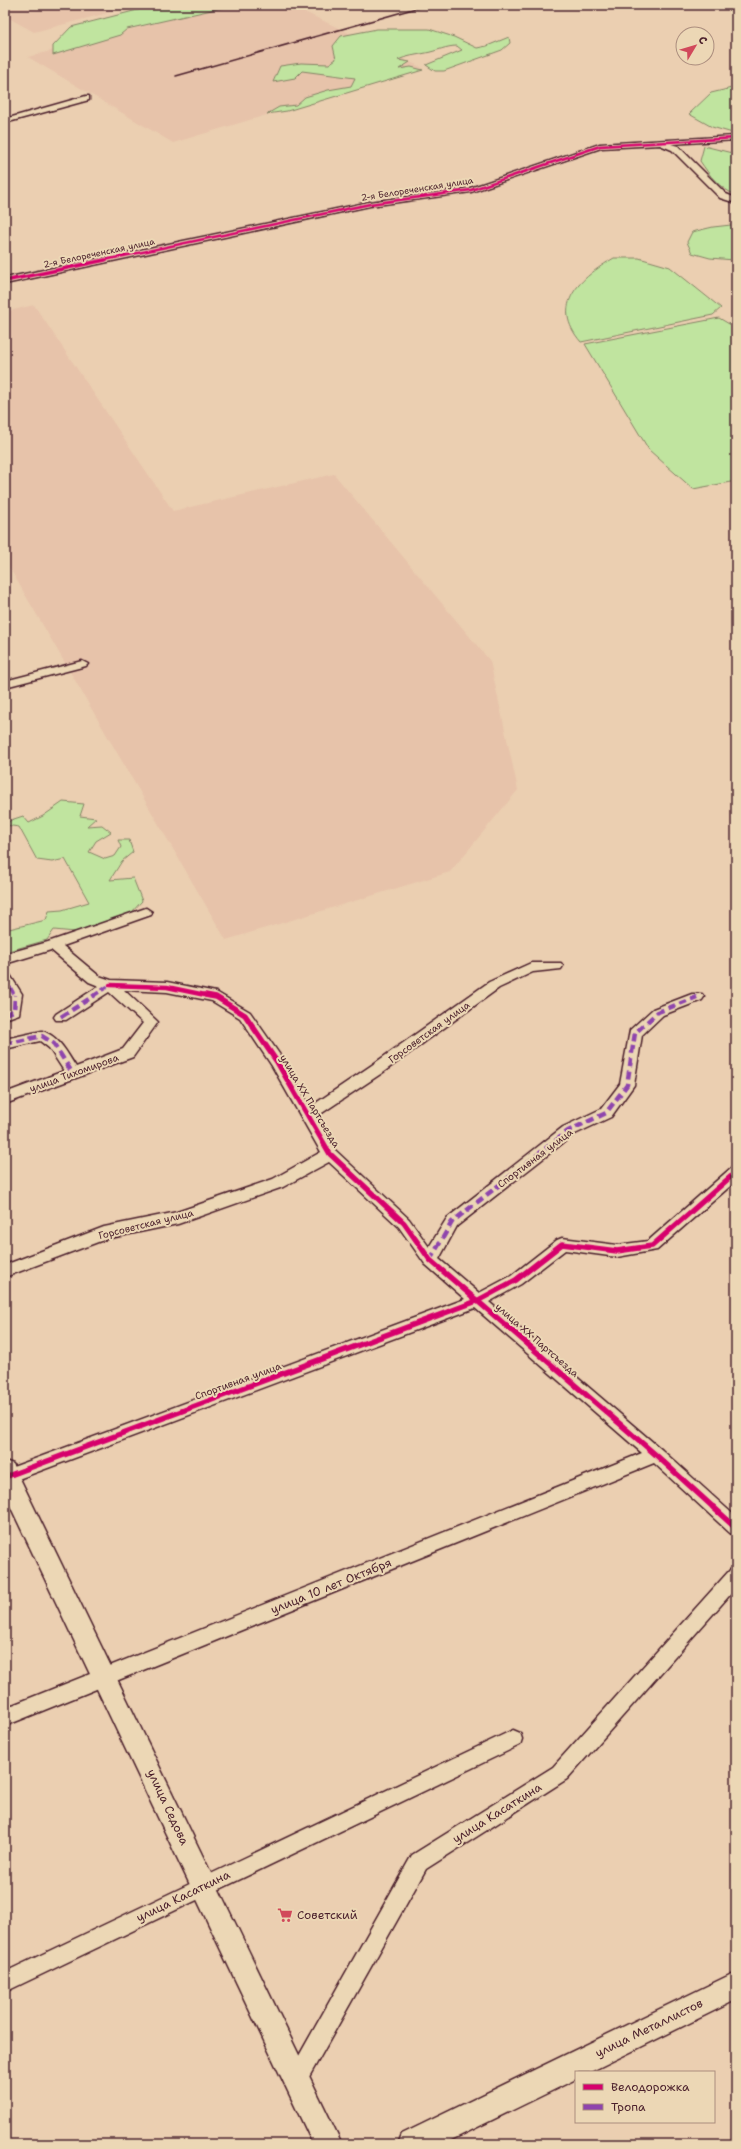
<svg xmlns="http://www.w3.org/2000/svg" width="741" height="2149" viewBox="0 0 741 2149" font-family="'Shantell Sans',sans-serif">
<rect width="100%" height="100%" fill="#ebcfb1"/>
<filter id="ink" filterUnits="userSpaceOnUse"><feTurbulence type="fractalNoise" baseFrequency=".025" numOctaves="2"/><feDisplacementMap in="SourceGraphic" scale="8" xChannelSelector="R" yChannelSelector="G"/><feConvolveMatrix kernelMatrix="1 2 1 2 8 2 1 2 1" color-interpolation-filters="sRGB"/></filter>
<g filter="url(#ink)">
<!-- built -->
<g fill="#e7c3aa">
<path d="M5 5H138L34 32 5 16Z"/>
<path d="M222 5H290L423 68 173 143 28 57Z"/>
<path d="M34 305 173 511 334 474 490 661 518 790 450 872 226 940 5 560V312Z"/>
</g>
<!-- green -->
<g fill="#c0e49f" stroke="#858265">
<path d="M157 5H234L127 29 120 35 53 55V46L71 27Z"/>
<path d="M377 29H429L454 37 477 48 487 46 509 37 510 43 502 50 444 71H435L426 65 462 50 457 46C446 46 437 51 426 53 417 55 406 56 398 60L410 62 399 69 411 67 423 70 287 111 267 114 279 107 296 105 305 97 328 90 351 86 355 78 302 71 295 78 273 82 280 66 301 63 329 64 336 59 333 46 341 36Z"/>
<path d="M736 87V134L712 127 689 114 711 93Z"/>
<path d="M704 146 736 154V195C719 188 710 176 700 161Z"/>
<path d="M731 225 736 226V259L734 260 710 258 692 253 687 242 692 232 713 227Z"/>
<path d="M614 258H639L670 267 721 308 713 315 581 342C549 305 580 278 614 258Z"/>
<path d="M719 318 736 328V481L693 489 649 450 585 344Z"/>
<path d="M63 802 84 804 80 816 96 818 87 826 102 825 111 832 96 841 89 852 105 859 115 856 121 847 118 840H129L133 852 122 861 110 880 133 878 142 901 131 913 75 932 54 930 47 940 5 952V930L46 920 49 911 62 910 89 902 65 859 52 862 37 860 19 827 5 825 11 820 23 816 29 823 43 816Z"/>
</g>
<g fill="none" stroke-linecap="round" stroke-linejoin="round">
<!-- street casing -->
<g stroke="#4a1f2b" stroke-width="3">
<g id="street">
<path d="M86 96H89V100L5 123V119Z"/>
<path d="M736 136V140L671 144 678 146 726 194 736 198V203L720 198 672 150 660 145 601 148 471 192 370 206 5 284V278L370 202 470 188 600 144Z"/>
<path d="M82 661 88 664 86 666 5 687V681Z"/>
<path d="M146 908 152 912 151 915 63 946 99 976 111 980 167 982 216 992 250 1012 282 1058 310 1107 372 1065 489 982 531 963H561L563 966 561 969 533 972 499 988 382 1073 316 1117 335 1150 409 1219 429 1247 447 1218 563 1127 601 1109 620 1084 630 1030 653 1009 692 994H702L704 997 702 1000 663 1015 642 1035 634 1085 611 1117 573 1135 457 1226 439 1259 479 1293 511 1276 557 1240 562 1238 617 1245 648 1241 731 1168 736 1166V1181L657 1250 617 1257 565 1250 521 1284 489 1302 662 1450 736 1517V1536L730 1533 654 1463 5 1726V1708L642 1453 475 1308 5 1484V1470L465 1299 425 1264 399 1227 329 1162 283 1187 178 1224 106 1239 5 1277V1265L104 1227 177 1212 273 1179 321 1152 272 1066 240 1018 212 1001 167 992 124 990 158 1022 133 1057 5 1104V1093L64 1071 49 1048 40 1041 5 1049V1039L42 1031C59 1036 67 1053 76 1067L123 1049 143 1023 109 992 66 1020H56L54 1017 56 1014 99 986 89 982 51 950 5 964V954L48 942Z"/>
<path d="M5 973 10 975 22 994 19 1014 5 1019 8 994 5 989Z"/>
<path d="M736 1568V1588L567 1779 426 1869 305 2084 298 2087 291 2084 288 2077 291 2070 412 1855 553 1767 730 1570Z"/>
<path d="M513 1730 520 1733 522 1739 520 1745 5 1992V1972Z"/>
</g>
</g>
<!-- secondary casing -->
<g stroke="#4a1f2b" stroke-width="3">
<g id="secondary">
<path d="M5 1461 13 1464 342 2144H313L5 1495Z"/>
<path d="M736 1972V2000L590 2072H576V2079L443 2144H398L402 2134Z"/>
</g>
</g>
<!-- street -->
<use href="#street" fill="#ecd7b5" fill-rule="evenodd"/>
<!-- secondary -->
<use href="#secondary" fill="#ecd7b5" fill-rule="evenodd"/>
<!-- rail -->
<path stroke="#4a1f2b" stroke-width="1.5" d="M176 76 427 5"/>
<!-- quiet-far1 -->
<g stroke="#8e44ad" stroke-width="3.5" stroke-dasharray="7 3.5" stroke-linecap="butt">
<path d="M5 978 15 996"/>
<path d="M93 996 110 985"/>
</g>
<!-- quiet -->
<g stroke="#8e44ad" stroke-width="4.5" stroke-dasharray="8 4.5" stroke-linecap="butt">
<path d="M5 1014 14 1011 15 995"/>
<path d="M61 1017 95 995"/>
<path d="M5 1044 42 1036 54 1044 73 1074"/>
<path d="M430 1260 452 1222 568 1131 606 1113 627 1085 635 1033 658 1012 697 997"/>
</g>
<!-- cycleway-far4 casing -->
<g stroke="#ecd7b5" stroke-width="4">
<path id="cycleway-far4" d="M100 261 370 204 471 190 600 146 736 138"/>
</g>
<!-- cycleway-far3 casing -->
<g stroke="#ecd7b5" stroke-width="5">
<path id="cycleway-far3" d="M5 281 105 260"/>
</g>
<!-- cycleway-far2 casing -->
<g stroke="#ecd7b5" stroke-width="6">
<path id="cycleway-far2" d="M110 985 167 987 210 996"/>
</g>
<!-- cycleway-far1 casing -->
<g stroke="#ecd7b5" stroke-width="8">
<g id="cycleway-far1">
<path d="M205 995 216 997 245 1015 277 1062 330 1154 404 1223 430 1260 656 1455 714 1508"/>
<path d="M5 1477 477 1301 516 1280 562 1244 617 1251 652 1246 736 1172"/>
</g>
</g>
<!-- cycleway casing -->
<g stroke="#ecd7b5" stroke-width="9">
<path id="cycleway" d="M713 1507 736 1528"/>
</g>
<!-- cycleway-far4 -->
<use href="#cycleway-far4" stroke="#d6006c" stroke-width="2.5"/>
<!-- cycleway-far3 -->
<use href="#cycleway-far3" stroke="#d6006c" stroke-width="3.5"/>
<!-- cycleway-far2 -->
<use href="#cycleway-far2" stroke="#d6006c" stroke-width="4.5"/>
<!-- cycleway-far1 -->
<use href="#cycleway-far1" stroke="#d6006c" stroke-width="5.5"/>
<!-- cycleway -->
<use href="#cycleway" stroke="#d6006c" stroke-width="6"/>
</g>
</g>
<!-- icons -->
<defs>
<g id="supermarket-bare" transform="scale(1.2)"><path d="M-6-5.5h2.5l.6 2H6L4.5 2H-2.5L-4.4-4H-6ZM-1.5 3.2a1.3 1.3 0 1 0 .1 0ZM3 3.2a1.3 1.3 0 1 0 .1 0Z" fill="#d1495b" stroke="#ecd7b5" stroke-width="2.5" paint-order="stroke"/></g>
</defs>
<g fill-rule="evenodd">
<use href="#supermarket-bare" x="285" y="1915"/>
</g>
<g text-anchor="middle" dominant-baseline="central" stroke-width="4" stroke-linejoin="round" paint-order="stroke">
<!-- far-street labels -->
<g font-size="9" fill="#4a1f2b" stroke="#ecd7b5">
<text transform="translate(417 189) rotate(-9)">2-я Белореченская улица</text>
<text transform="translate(99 253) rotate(-12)">2-я Белореченская улица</text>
</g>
<!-- street labels -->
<g font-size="10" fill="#4a1f2b" stroke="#ecd7b5">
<text transform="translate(429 1032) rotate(-36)">Горсоветская улица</text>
<text transform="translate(74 1073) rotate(-20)">улица Тихомирова</text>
<text transform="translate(310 1101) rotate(59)">улица XX Партсъезда</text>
<text transform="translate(535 1158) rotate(-37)">Спортивная улица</text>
<text transform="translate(146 1224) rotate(-14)">Горсоветская улица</text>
<text transform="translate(537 1340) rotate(41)">улица XX Партсъезда</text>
<text transform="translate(238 1381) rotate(-20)">Спортивная улица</text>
</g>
<!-- near-street labels -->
<g font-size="12" fill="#4a1f2b" stroke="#ecd7b5">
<text transform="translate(331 1586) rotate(-22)">улица 10 лет Октября</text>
<text transform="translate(168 1807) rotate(65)">улица Седова</text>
<text transform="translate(497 1813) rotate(-32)">улица Касаткина</text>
<text transform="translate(183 1896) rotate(-26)">улица Касаткина</text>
<text transform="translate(649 2028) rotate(-26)">улица Металлистов</text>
</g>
<!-- near-poi labels -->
<g font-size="12" fill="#4a1f2b" stroke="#ecd7b5" text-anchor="start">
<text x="297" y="1915">Советский</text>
</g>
</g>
<!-- margin -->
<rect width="741" height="2149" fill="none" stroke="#ecd7b5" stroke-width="20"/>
<rect x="10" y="10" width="721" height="2129" fill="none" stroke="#4a1f2b" stroke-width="1.5" filter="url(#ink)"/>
<!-- legend -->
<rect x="575" y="2071" width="140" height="52" fill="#ecd7b5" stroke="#ab8d7e"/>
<rect x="583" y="2084" width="20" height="6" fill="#d6006c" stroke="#ab8d7e"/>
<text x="611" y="2091" font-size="12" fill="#4a1f2b">Велодорожка</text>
<rect x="583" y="2104" width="20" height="6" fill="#8e44ad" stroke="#ab8d7e"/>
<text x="611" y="2111" font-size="12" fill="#4a1f2b">Тропа</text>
<!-- north arrow -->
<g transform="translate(695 46) rotate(52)"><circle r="19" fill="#ecd7b5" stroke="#ab8d7e"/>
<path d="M0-3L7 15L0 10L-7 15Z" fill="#d1495b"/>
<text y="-6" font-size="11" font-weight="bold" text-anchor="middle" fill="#4a1f2b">С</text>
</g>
</svg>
